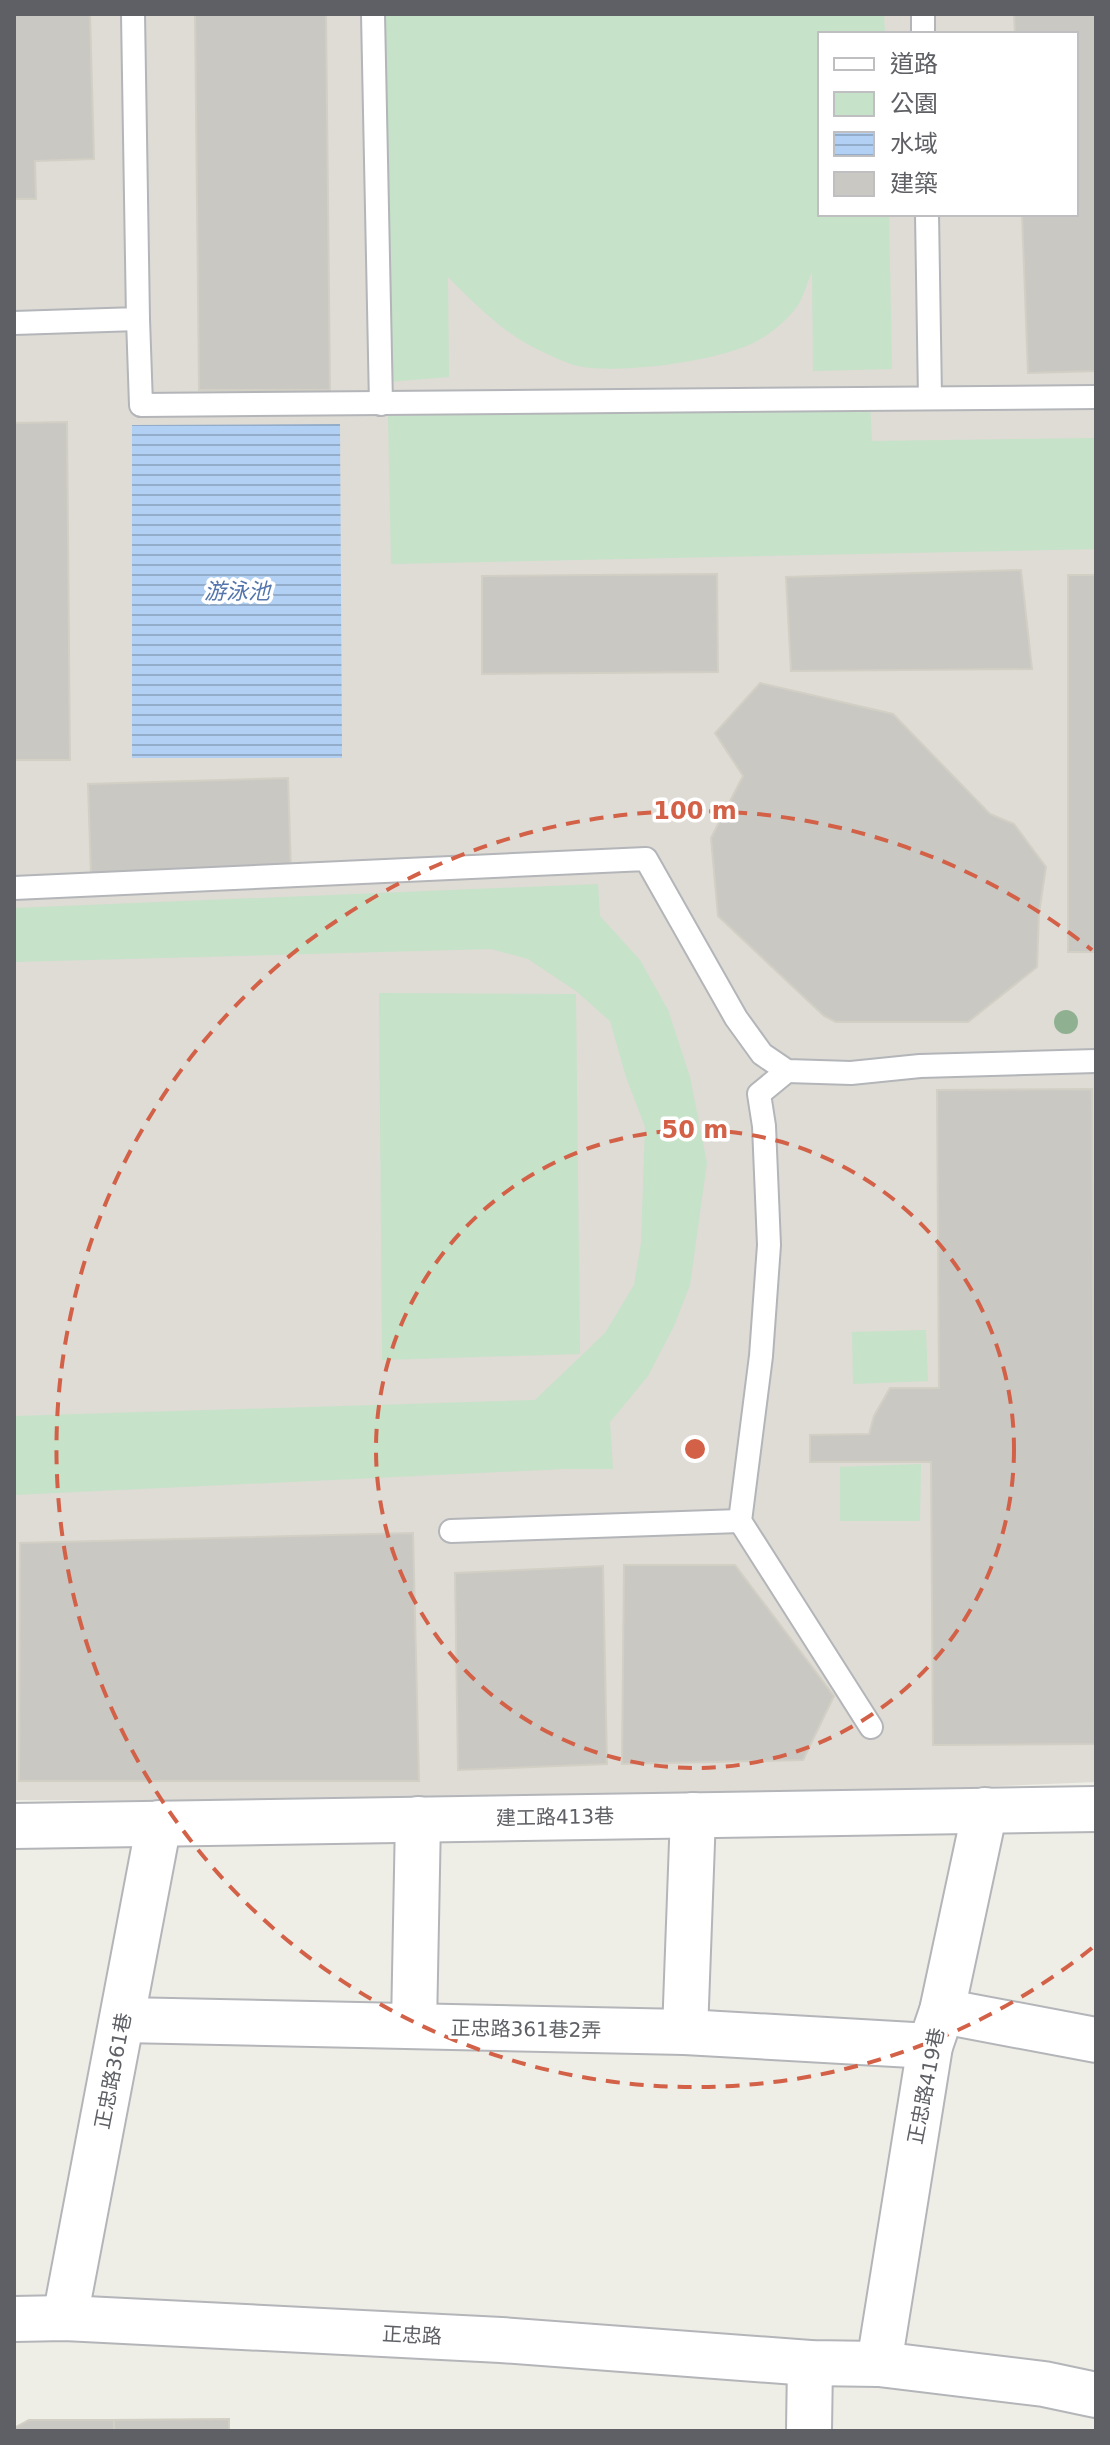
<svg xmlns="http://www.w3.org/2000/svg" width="1110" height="2445" viewBox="0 0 1110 2445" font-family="'DejaVu Sans','Noto Sans TC',sans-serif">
<defs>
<pattern id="water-rules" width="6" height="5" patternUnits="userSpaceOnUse" patternTransform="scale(2)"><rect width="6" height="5" fill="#b1d0f4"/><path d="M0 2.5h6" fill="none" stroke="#93acc9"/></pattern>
</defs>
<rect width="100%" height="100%" fill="#eeede6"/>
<!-- education -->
<path fill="#dedcd5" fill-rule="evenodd" d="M14 14H1096V1782L805 1794 431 1802 14 1800ZM820 34H1076V214H820Z"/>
<!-- green -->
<g fill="#c6e2c9">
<path d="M384 14H884L885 34H820V214H889L892 369 813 371 812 272C807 282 804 296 798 305 788 320 767 337 751 344 711 362 626 373 583 367 571 365 555 358 543 352 506 336 476 305 448 277L449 377 388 382Z"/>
<path d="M870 405 872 441 1096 438V549L391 564 388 416Z"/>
<path d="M598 884 600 916 640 960 668 1010 690 1077 707 1163 690 1285 674 1326 648 1376 610 1422 613 1469H564L14 1495V1416L535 1400 605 1333 634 1285 641 1243 645 1127 626 1077 610 1021 576 991 528 959 491 949 14 962V908Z"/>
<path d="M379 993 576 994 580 1354 382 1360Z"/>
<path d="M926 1330 928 1381 853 1384 852 1332Z"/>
<path d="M921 1464 920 1521H840V1467Z"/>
</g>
<!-- water -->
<path fill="url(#water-rules)" d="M340 424 342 758H132V425Z"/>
<!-- building -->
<g fill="#cac8c3" stroke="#d2cfc5" stroke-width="2">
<path d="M14 14H90L94 159 35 161 36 199H14Z"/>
<path d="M195 14H326L330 390H199Z"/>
<path d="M1014 14H1096V371L1028 373 1022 214H1076V34H1015Z"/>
<path d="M67 422 70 760H14V423Z"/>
<path d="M1021 570 1032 669 791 671 786 577Z"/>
<path d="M717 574 718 672 482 674V576Z"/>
<rect x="1068" y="575" width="28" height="377"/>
<path d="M760 683 893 714 990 814 1014 824 1046 867 1039 913 1037 967 968 1022H836L824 1016 718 916 711 838 743 776 715 733Z"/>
<path d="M288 778 291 871 91 877 88 784Z"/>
<path d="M1092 1089 1095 1744 933 1745 931 1462H810V1435L869 1434 874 1416 890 1388H939L937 1090Z"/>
<path d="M413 1533 419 1781H19L20 1543Z"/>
<path d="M624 1565H735L834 1696 803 1760 622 1764Z"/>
<path d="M603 1566 607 1764 458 1770 455 1573Z"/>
<path d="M229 2419V2431H114V2420Z"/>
<path d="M29 2420H114V2431H14V2428Z"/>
</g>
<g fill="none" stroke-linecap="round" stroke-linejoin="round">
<!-- lane casing -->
<g stroke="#b3b5b9" stroke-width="26">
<g id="lane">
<path d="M373 14 381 404"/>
<path d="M923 14V34"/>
<path d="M927 214 930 398"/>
<path d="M138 319 141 405 1096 397"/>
<path d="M14 323 138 319 133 14"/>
<path d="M14 888 646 859 736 1018 762 1054 787 1071 851 1073 920 1066 1096 1061"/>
<path d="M787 1071 759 1094 764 1126 769 1245 761 1356 740 1521 871 1727"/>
<path d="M451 1531 740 1521"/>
</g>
</g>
<!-- street casing -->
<g stroke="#b3b5b9" stroke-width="48">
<g id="street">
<path d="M14 1826 1096 1809"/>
<path d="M942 2011 1096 2040"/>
<path d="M123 2020 685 2032 930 2046"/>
<path d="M414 2026 418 1819"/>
<path d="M685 2032 693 1815"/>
<path d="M65 2318 159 1823"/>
<path d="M14 2319 65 2318 501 2340 810 2363 879 2364 1044 2384 1096 2395"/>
<path d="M879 2364 930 2046 942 2011 985 1810"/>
<path d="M809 2431 810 2363"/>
</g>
</g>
<!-- lane -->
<use href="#lane" stroke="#fff" stroke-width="22"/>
<!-- street -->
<use href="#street" stroke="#fff" stroke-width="44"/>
</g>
<!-- trees -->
<circle fill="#8fb191" cx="1066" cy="1022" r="12"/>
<!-- distance rings -->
<g fill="none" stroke="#d36148" stroke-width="4" stroke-dasharray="14 10">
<circle cx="695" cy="1449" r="319"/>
<path d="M1092 1948A638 638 0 1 1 1092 950"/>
</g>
<g text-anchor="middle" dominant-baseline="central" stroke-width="7" stroke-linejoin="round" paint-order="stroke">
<!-- street labels -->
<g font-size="20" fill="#5e6065" stroke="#fff">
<text transform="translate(555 1817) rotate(-1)">建工路413巷</text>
<text transform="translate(526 2029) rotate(1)">正忠路361巷2弄</text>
<text transform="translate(113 2071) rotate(-79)">正忠路361巷</text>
<text transform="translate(926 2086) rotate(-79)">正忠路419巷</text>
<text transform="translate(412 2335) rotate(3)">正忠路</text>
</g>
<!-- water labels -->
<g font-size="22" font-style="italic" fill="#5375ac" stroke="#fff">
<text x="237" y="591">游泳池</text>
</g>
</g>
<circle cx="695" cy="1449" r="12" fill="#d36148" stroke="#fff" stroke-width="4"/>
<g font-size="24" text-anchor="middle" font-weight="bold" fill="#d36148" stroke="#fff" stroke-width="7" stroke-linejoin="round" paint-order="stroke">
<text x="695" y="819">100 m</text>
<text x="695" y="1138">50 m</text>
</g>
<!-- border -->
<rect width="1110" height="2445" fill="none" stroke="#5e6065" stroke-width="32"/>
<!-- legend -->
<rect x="818" y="32" width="260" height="184" fill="#ffffff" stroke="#bfbfc1" stroke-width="2"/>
<rect x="834" y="58" width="40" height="12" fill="#ffffff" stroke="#bfbfc1" stroke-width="2"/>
<text x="890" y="72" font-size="24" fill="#5e6065">道路</text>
<rect x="834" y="92" width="40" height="24" fill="#c6e2c9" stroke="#bfbfc1" stroke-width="2"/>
<text x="890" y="112" font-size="24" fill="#5e6065">公園</text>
<rect x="834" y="132" width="40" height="24" fill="url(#water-rules)" stroke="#bfbfc1" stroke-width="2"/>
<text x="890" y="152" font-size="24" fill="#5e6065">水域</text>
<rect x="834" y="172" width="40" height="24" fill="#cac8c3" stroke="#bfbfc1" stroke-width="2"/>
<text x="890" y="192" font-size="24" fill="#5e6065">建築</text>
</svg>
